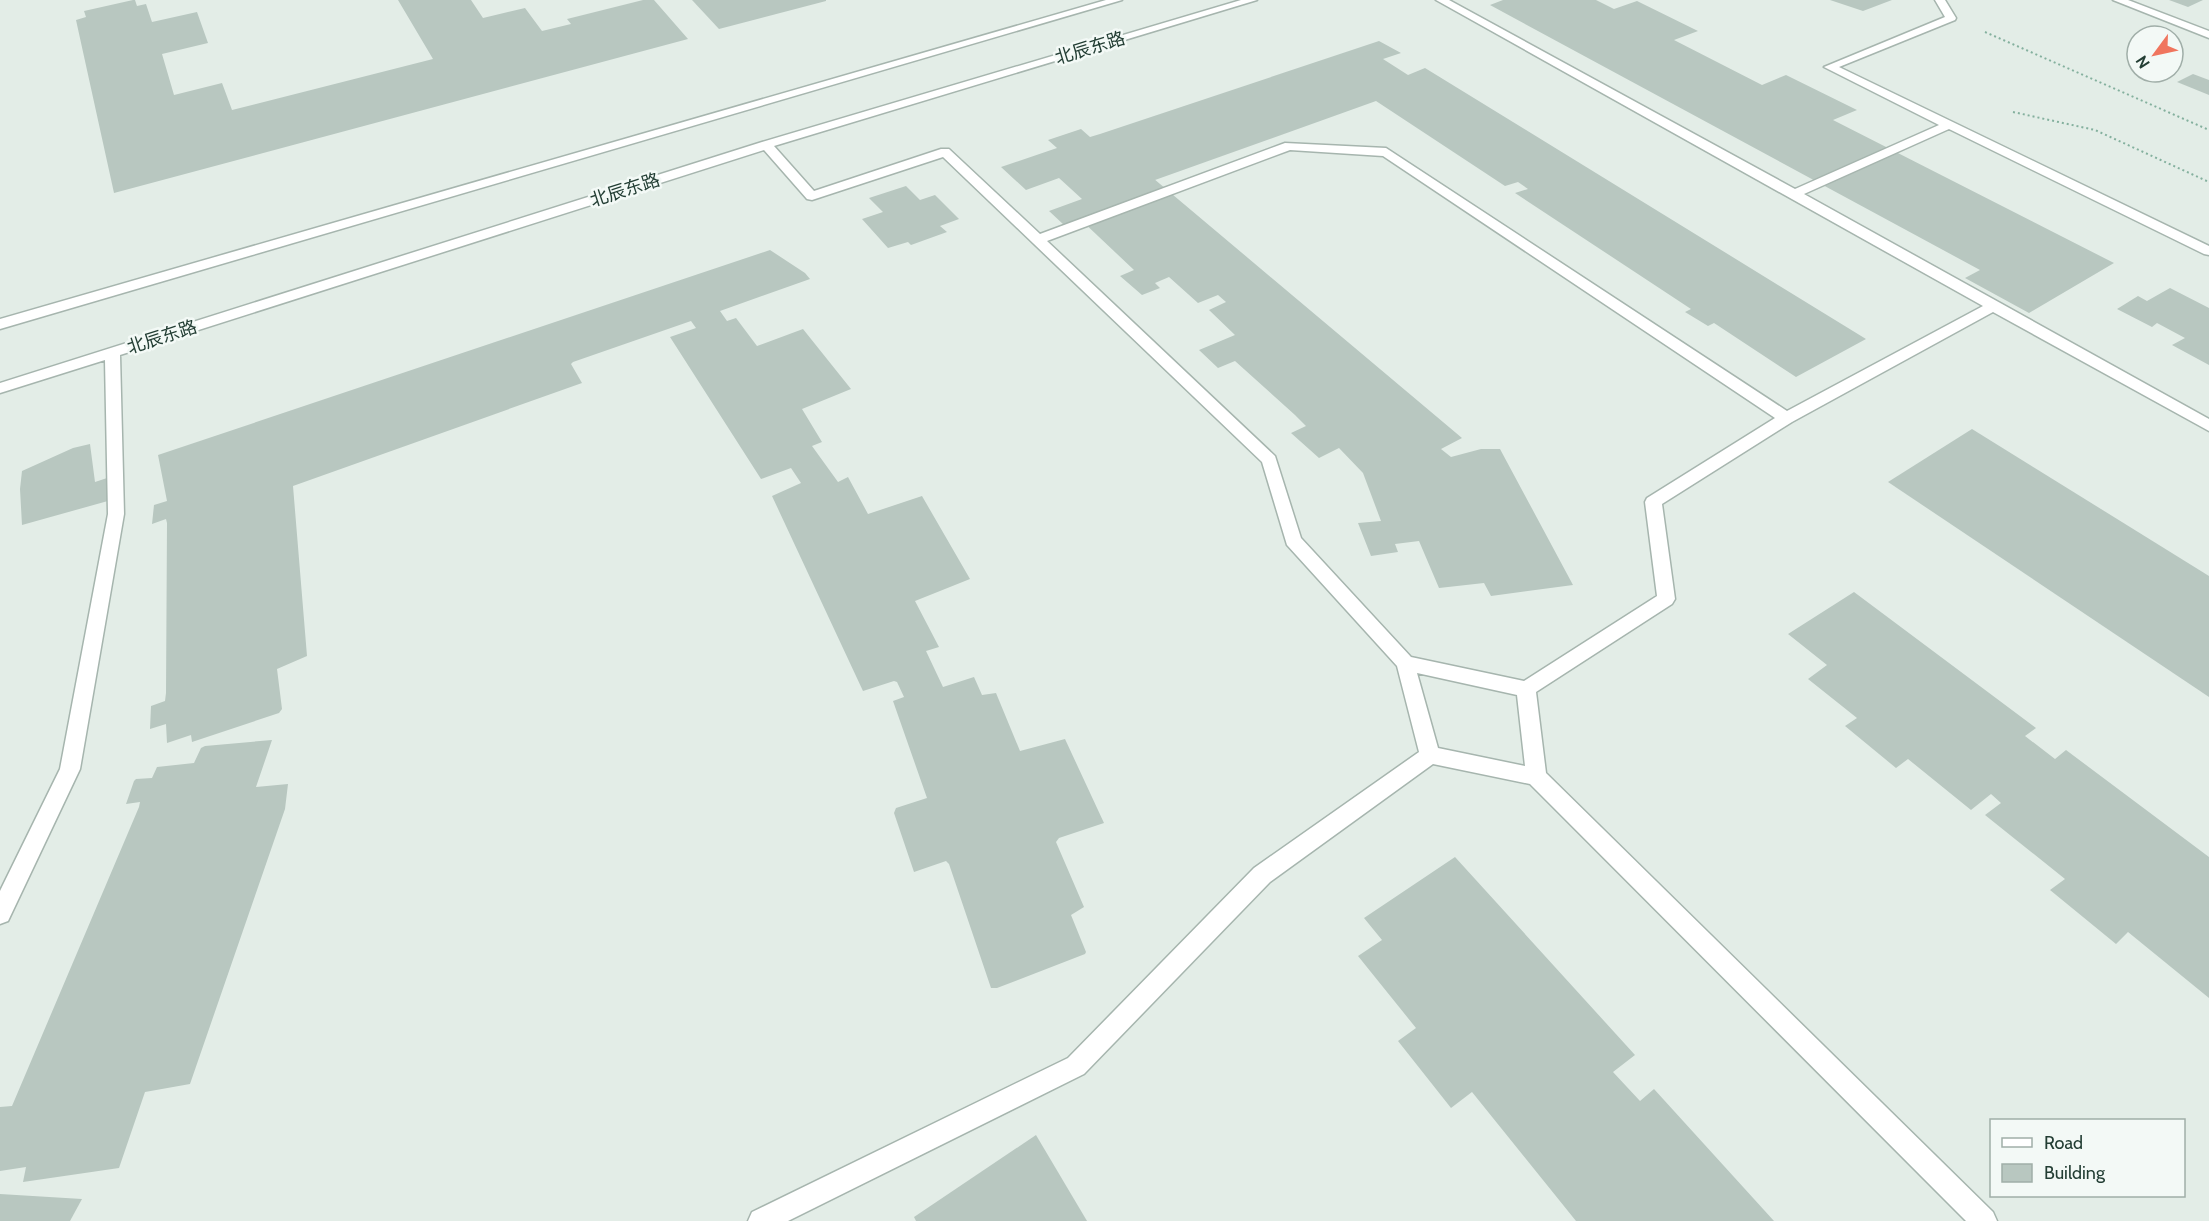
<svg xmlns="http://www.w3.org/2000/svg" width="2209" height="1221" viewBox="0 0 2209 1221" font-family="Cabin,'Noto Sans SC',sans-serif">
<rect width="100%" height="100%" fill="#e3ede7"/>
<!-- building -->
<g fill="#b8c7c0">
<path d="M133 0H135L137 6 146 4 152 22 197 12 208 43 162 54 174 95 222 83 232 110 433 59 398 0H471L483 18 525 8 542 31 571 24 567 19 643 0H654L688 39 114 193 76 20 86 17 84 11Z"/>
<path d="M692 0H826V1L719 29Z"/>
<path d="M1503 0H1596L1614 9 1637 1 1698 31 1674 40 1762 85 1786 75 1857 110 1833 120 2114 263 2029 313 1965 278 1980 270 1490 5Z"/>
<path d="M1830 0H1892L1863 11Z"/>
<path d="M2169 0H2203L2188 7Z"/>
<path d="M1379 41 1401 53 1383 59 1408 75 1425 68 1866 339 1796 377 1714 323 1708 326 1685 312 1691 309 1515 193 1528 189 1518 182 1505 186 1376 101 1155 180 1122 152 1462 438 1441 449 1451 457 1481 449H1500L1573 585 1491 596 1484 583 1439 588 1419 541 1395 544 1398 552 1371 556 1358 523 1381 521 1363 473 1339 448 1319 458 1291 433 1306 426 1295 415 1235 361 1218 368 1199 350 1235 335 1209 310 1226 302 1218 295 1198 303 1169 277 1155 283 1160 288 1142 295 1120 276 1134 270 1080 219 1064 225 1049 211 1082 199 1059 178 1026 190 1001 167 1057 148 1048 140 1081 129 1090 137 1100 134Z"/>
<path d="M2193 74 2209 80V95L2177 82Z"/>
<path d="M906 186 920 200 935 195 959 219 940 226 947 232 911 245 908 242 888 248 862 219 883 212 869 198Z"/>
<path d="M770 250 805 273 810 279 720 311 727 321 736 318 757 346 803 329 851 389 802 409 822 442 812 446 838 482 848 477 868 514 922 496 970 579 915 601 939 647 926 651 943 687 974 677 982 695 996 693 1020 751 1065 739 1104 823 1059 838 1056 842 1084 907 1071 915 1086 952 1085 954 997 988H991L949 864 946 861 914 872 894 813 896 808 927 798 893 701 904 697 897 682 894 681 863 691 772 496 801 483 791 468 761 479 670 337 696 328 691 321 573 362 571 364 582 383 293 486 307 656 277 669 282 709 279 713 192 742 191 735 167 743 166 724 150 729 151 706 165 701 166 693 167 523 166 519 152 524 154 505 167 501 158 455Z"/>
<path d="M2170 288 2209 308V365L2172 345 2185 338 2157 323 2152 327 2117 309 2138 296 2147 301Z"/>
<path d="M1972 429 2209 576V697L1888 482Z"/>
<path d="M90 444 95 482 113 476 115 499 22 525 20 489 22 471 73 448Z"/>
<path d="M1854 592 2036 728 2025 736 2055 759 2066 750 2209 857V998L2128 932 2116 944 2050 890 2065 879 1985 815 2001 803 1991 794 1971 810 1908 759 1896 768 1845 726 1857 718 1808 679 1827 665 1788 634Z"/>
<path d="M272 740 256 787 288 784 285 809 190 1084 145 1092 119 1168 23 1182 26 1167 0 1171V1107L12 1106 139 807 140 802 126 804 134 781 136 779 152 778 157 767 194 763 201 748 205 746Z"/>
<path d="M1455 857 1635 1055 1613 1072 1640 1101 1654 1089 1774 1221H1576L1472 1092 1451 1108 1398 1041 1416 1028 1358 956 1382 940 1364 918Z"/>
<path d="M1036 1135 1087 1221H916L914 1217Z"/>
<path d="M0 1194 82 1199 70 1221H0Z"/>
</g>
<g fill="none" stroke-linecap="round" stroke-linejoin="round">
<!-- minor casing -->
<g stroke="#a6b5ae" stroke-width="3">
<g id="minor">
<path d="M1106 0H1122L0 329V319Z"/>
<path d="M1241 0H1257L774 146 814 191 941 149H949L1040 234 1285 143 1386 148 1787 411 1983 306 1436 0H1449L1795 189 1939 125 1824 67 1945 17 1935 0H1945L1956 18 1955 20 1839 67 2209 246V255L2204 254 1949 129 1804 194 2209 419V431L1993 312 1792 422 1662 504 1675 599 1672 604 1536 692 1546 773 1993 1212 1997 1221H1966L1530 784 1433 764 1270 882 1084 1074 788 1221H748L752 1212 1068 1058 1254 868 1419 752 1397 666 1287 545 1262 462 943 157 812 200 807 199 764 150 120 355 124 514 80 769 8 921 0 924V891L60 769 108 514 105 360 0 393V383L762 142ZM1290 150 1383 156 1775 418 1647 498 1645 502 1657 596 1524 681 1411 657 1301 538 1275 456 1047 241ZM1417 673 1517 695 1525 766 1438 748Z"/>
<path d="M2113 0H2128L2209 31V38Z"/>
</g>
</g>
<!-- path -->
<g stroke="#84b09e" stroke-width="2" stroke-dasharray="2 3" stroke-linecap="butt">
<path d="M1985 32 2209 130"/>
<path d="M2013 112 2095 130 2209 182"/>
</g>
<!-- minor -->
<use href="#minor" fill="#fff" fill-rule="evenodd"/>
</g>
<g text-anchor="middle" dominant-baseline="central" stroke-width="5" stroke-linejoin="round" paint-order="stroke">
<!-- far-street labels -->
<g font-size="18" fill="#233e34" stroke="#f3f9f6">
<text transform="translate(1090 48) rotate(-17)">北辰东路</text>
<text transform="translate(625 190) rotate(-18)">北辰东路</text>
<text transform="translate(162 337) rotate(-18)">北辰东路</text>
</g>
</g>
<!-- legend -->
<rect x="1990" y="1119" width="195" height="78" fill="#f3f9f6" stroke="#a0aea8" stroke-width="1.5"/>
<rect x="2002" y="1138" width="30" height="9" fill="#ffffff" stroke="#a0aea8" stroke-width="1.5"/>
<text x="2044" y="1149" font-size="18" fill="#233e34">Road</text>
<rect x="2002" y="1164" width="30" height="18" fill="#b8c7c0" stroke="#a0aea8" stroke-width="1.5"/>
<text x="2044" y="1179" font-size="18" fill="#233e34">Building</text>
<!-- north arrow -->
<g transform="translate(2155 54) rotate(237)"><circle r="28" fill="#f3f9f6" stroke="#a0aea8" stroke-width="1.5"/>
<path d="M0-4.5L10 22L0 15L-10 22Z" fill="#f0755e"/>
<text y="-9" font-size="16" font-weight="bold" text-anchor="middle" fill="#233e34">N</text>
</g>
</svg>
